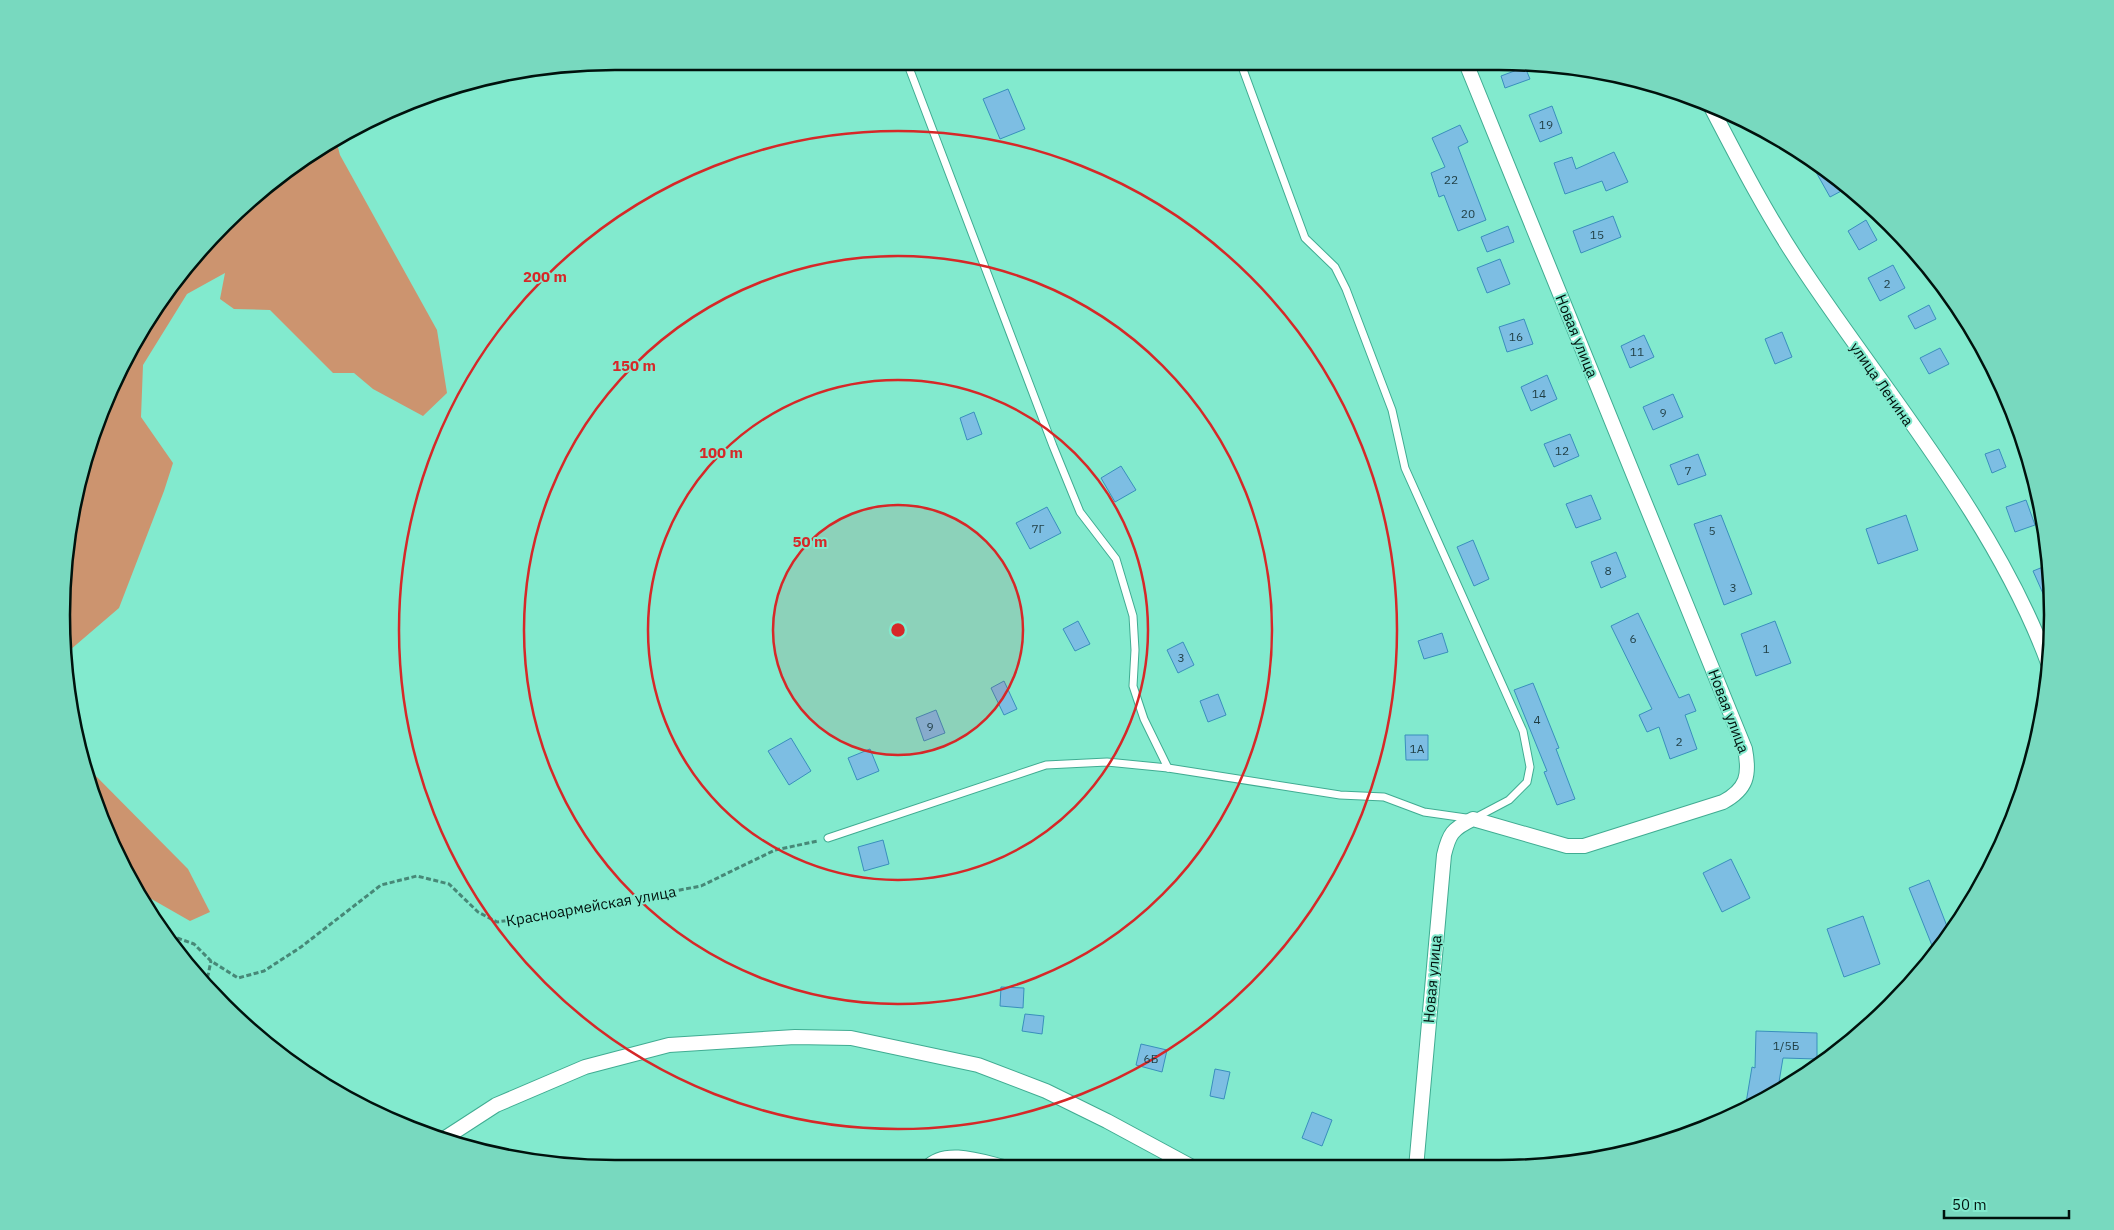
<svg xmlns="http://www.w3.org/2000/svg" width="2114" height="1230" viewBox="0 0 2114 1230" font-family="'IBM Plex Sans',sans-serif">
<rect width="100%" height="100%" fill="#82eace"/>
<!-- forest -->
<g fill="#cc946f">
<path d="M336 140 340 155 437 330 447 393 423 416 373 389 354 373H333L270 310 234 309 220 299 225 273 187 294 143 365 141 417 173 463 164 491 119 608 63 656 66 543 80 471 118 370 155 307 223 224 278 176Z"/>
<path d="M85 765 188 869 210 912 190 921 134 889 91 793Z"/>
</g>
<!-- building -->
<g fill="#7dbee3" stroke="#398fbc">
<path d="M1525 67 1530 79 1505 88 1501 76Z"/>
<path d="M1008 89 1025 129 1000 139 983 99Z"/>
<path d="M1552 106 1562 133 1540 142 1529 115Z"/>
<path d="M1460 125 1468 142 1458 147 1486 220 1458 231 1444 195 1439 197 1431 173 1445 167 1432 138Z"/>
<path d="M1614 152 1628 182 1606 191 1602 181 1565 194 1554 163 1572 157 1576 169Z"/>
<path d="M1807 156H1808L1847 188 1830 197Z"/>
<path d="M1613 216 1621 237 1581 253 1573 231Z"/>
<path d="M1866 220 1877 240 1859 250 1848 231Z"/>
<path d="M1508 226 1514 242 1487 252 1481 237Z"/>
<path d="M1500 259 1510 284 1487 293 1477 268Z"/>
<path d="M1893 265 1905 288 1880 301 1868 278Z"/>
<path d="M1929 305 1936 319 1915 329 1908 316Z"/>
<path d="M1524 319 1533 344 1507 352 1499 327Z"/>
<path d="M1782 332 1792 357 1775 364 1765 339Z"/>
<path d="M1644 335 1654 357 1630 368 1621 346Z"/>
<path d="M1940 348 1949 364 1929 374 1920 358Z"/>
<path d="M1547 375 1557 399 1531 411 1521 387Z"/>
<path d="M1673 394 1683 417 1653 430 1643 407Z"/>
<path d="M974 412 982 434 967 440 960 418Z"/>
<path d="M1570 434 1579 456 1554 467 1544 444Z"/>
<path d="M1999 449 2006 467 1992 473 1985 454Z"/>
<path d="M1698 454 1706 475 1678 485 1670 465Z"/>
<path d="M1121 466 1136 490 1115 502 1101 478Z"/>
<path d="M1591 495 1601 519 1576 528 1566 504Z"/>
<path d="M2026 500 2035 525 2015 532 2006 507Z"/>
<path d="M1047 507 1061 533 1030 549 1016 523Z"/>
<path d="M1721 515 1752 594 1724 605 1694 524Z"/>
<path d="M1906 515 1918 550 1878 564 1866 529Z"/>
<path d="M1473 540 1489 579 1474 586 1457 547Z"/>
<path d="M1616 552 1626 577 1601 588 1591 562Z"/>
<path d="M2048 565 2052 606 2049 607 2033 571Z"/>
<path d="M1638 613 1679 698 1689 694 1696 711 1685 715 1697 749 1670 759 1659 727 1647 732 1639 715 1652 709 1611 626Z"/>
<path d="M1078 621 1090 644 1075 651 1063 629Z"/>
<path d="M1775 621 1791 663 1756 676 1741 634Z"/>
<path d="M1442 633 1448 652 1424 659 1418 641Z"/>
<path d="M1183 642 1194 665 1178 673 1167 650Z"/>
<path d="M1004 681 1017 709 1004 715 991 688Z"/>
<path d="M1533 683 1559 748 1556 749 1575 799 1557 805 1544 772 1547 771 1514 690Z"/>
<path d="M1218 694 1226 715 1208 722 1200 701Z"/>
<path d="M936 710 945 733 924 741 916 718Z"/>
<path d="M1405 735H1428V760H1406Z"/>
<path d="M791 738 811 771 789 785 768 751Z"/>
<path d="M870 749 879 771 857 780 848 758Z"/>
<path d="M883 840 889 864 864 871 858 847Z"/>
<path d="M1731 859 1750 898 1722 912 1703 873Z"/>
<path d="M1929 880 1950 934 1935 953 1909 888Z"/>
<path d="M1863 916 1880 964 1844 977 1827 929Z"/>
<path d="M1001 987 1024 988 1023 1008 1000 1006Z"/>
<path d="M1025 1014 1044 1016 1042 1034 1022 1031Z"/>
<path d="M1756 1031 1817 1033V1059L1783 1058 1777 1094 1745 1109 1752 1067 1755 1068Z"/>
<path d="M1141 1044 1167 1050 1162 1072 1136 1065Z"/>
<path d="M1215 1069 1230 1072 1224 1099 1210 1096Z"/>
<path d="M1312 1112 1332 1120 1322 1146 1302 1138Z"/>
</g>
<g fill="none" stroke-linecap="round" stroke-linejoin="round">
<!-- service casing -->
<g stroke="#40ac92" stroke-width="9">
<g id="service">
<path d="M908 65 1053 446 1080 512 1116 559 1133 616 1135 650 1133 686 1144 719 1168 768"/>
<path d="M828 838 1046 765 1107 762 1168 768 1340 795 1384 797 1424 812 1473 819 1509 800 1527 782 1530 767 1523 731 1405 468 1392 410 1346 289 1335 267 1305 238 1241 64"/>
</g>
</g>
<!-- minor casing -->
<g stroke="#40ac92" stroke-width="16">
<g id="minor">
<path d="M1711 107C1740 163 1769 219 1805 272 1888 396 1996 522 2048 663"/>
<path d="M442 1140 496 1105 585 1067 669 1045 795 1037 851 1038 978 1065 1046 1091 1107 1121 1194 1168"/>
<path d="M927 1168C946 1147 985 1163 1008 1168"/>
<path d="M1416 1168 1444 855C1449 834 1452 829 1473 819L1567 846H1584L1723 802C1747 789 1750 775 1745 749L1466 63"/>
</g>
</g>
<!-- path -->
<g stroke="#478877" stroke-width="3" stroke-dasharray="5 2.5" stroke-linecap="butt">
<path d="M163 933 194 944 211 961 238 978 264 971 301 947 381 885 417 876 449 884 478 912 497 922 553 914 701 886 775 850 818 841"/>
<path d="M206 985 211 961"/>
</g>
<!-- service -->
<use href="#service" stroke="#fff" stroke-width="7"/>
<!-- minor -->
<use href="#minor" stroke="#fff" stroke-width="14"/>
</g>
<!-- distance rings -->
<circle cx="898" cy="630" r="125" fill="#d62828" fill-opacity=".12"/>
<g fill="none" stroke="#d62828" stroke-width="2.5">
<circle cx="898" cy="630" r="125"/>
<circle cx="898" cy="630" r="250"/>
<circle cx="898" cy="630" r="374"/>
<circle cx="898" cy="630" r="499"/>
</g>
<g text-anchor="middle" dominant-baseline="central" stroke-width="4" stroke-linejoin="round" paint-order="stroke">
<!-- number labels -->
<g font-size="12" fill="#1f3d42">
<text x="1546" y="124">19</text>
<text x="1451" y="179">22</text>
<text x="1468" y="213">20</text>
<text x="1597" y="234">15</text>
<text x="1887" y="283">2</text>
<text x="1516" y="336">16</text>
<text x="1637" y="351">11</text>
<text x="1539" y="393">14</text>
<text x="1663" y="412">9</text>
<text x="1562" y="450">12</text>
<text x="1688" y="470">7</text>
<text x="1038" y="528">7Г</text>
<text x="1712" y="530">5</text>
<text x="1608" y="570">8</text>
<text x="1733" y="587">3</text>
<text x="1633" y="638">6</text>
<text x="1766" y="648">1</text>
<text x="1181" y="657">3</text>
<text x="1537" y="719">4</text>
<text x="930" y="726">9</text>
<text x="1679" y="741">2</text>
<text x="1417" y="748">1А</text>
<text x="1786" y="1045">1/5Б</text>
<text x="1151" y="1058">6Б</text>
</g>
<!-- street labels -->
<g font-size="15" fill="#00120d" stroke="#82eace">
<text transform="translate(1577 336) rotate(68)">Новая улица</text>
<text transform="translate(1882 384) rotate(55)">улица Ленина</text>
<text transform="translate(1729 711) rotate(69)">Новая улица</text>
<text transform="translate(591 906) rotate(-10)">Красноармейская улица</text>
<text transform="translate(1432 979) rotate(-85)">Новая улица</text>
</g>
</g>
<!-- crop -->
<path d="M0 0H2114V1230H0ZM615 70H1499A545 545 0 0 1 2044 615V615A545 545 0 0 1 1499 1160H615A545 545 0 0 1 70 615V615A545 545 0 0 1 615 70Z" fill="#78d9bf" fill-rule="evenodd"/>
<path fill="none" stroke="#00120d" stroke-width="2.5" d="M615 70H1499A545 545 0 0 1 2044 615V615A545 545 0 0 1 1499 1160H615A545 545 0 0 1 70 615V615A545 545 0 0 1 615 70Z"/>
<circle cx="898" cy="630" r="8" fill="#d62828" stroke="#82eace" stroke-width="2.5"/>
<g font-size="15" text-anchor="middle" font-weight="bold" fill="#d62828" stroke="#82eace" stroke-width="4" stroke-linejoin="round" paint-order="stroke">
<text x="545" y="282">200 m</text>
<text x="634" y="371">150 m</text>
<text x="721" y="458">100 m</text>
<text x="810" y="547">50 m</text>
</g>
<!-- scale -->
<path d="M1944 1210v8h125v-8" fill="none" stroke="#00120d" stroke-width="2.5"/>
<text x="1952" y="1210" font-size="15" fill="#00120d" stroke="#82eace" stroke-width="4" paint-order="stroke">50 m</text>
</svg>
